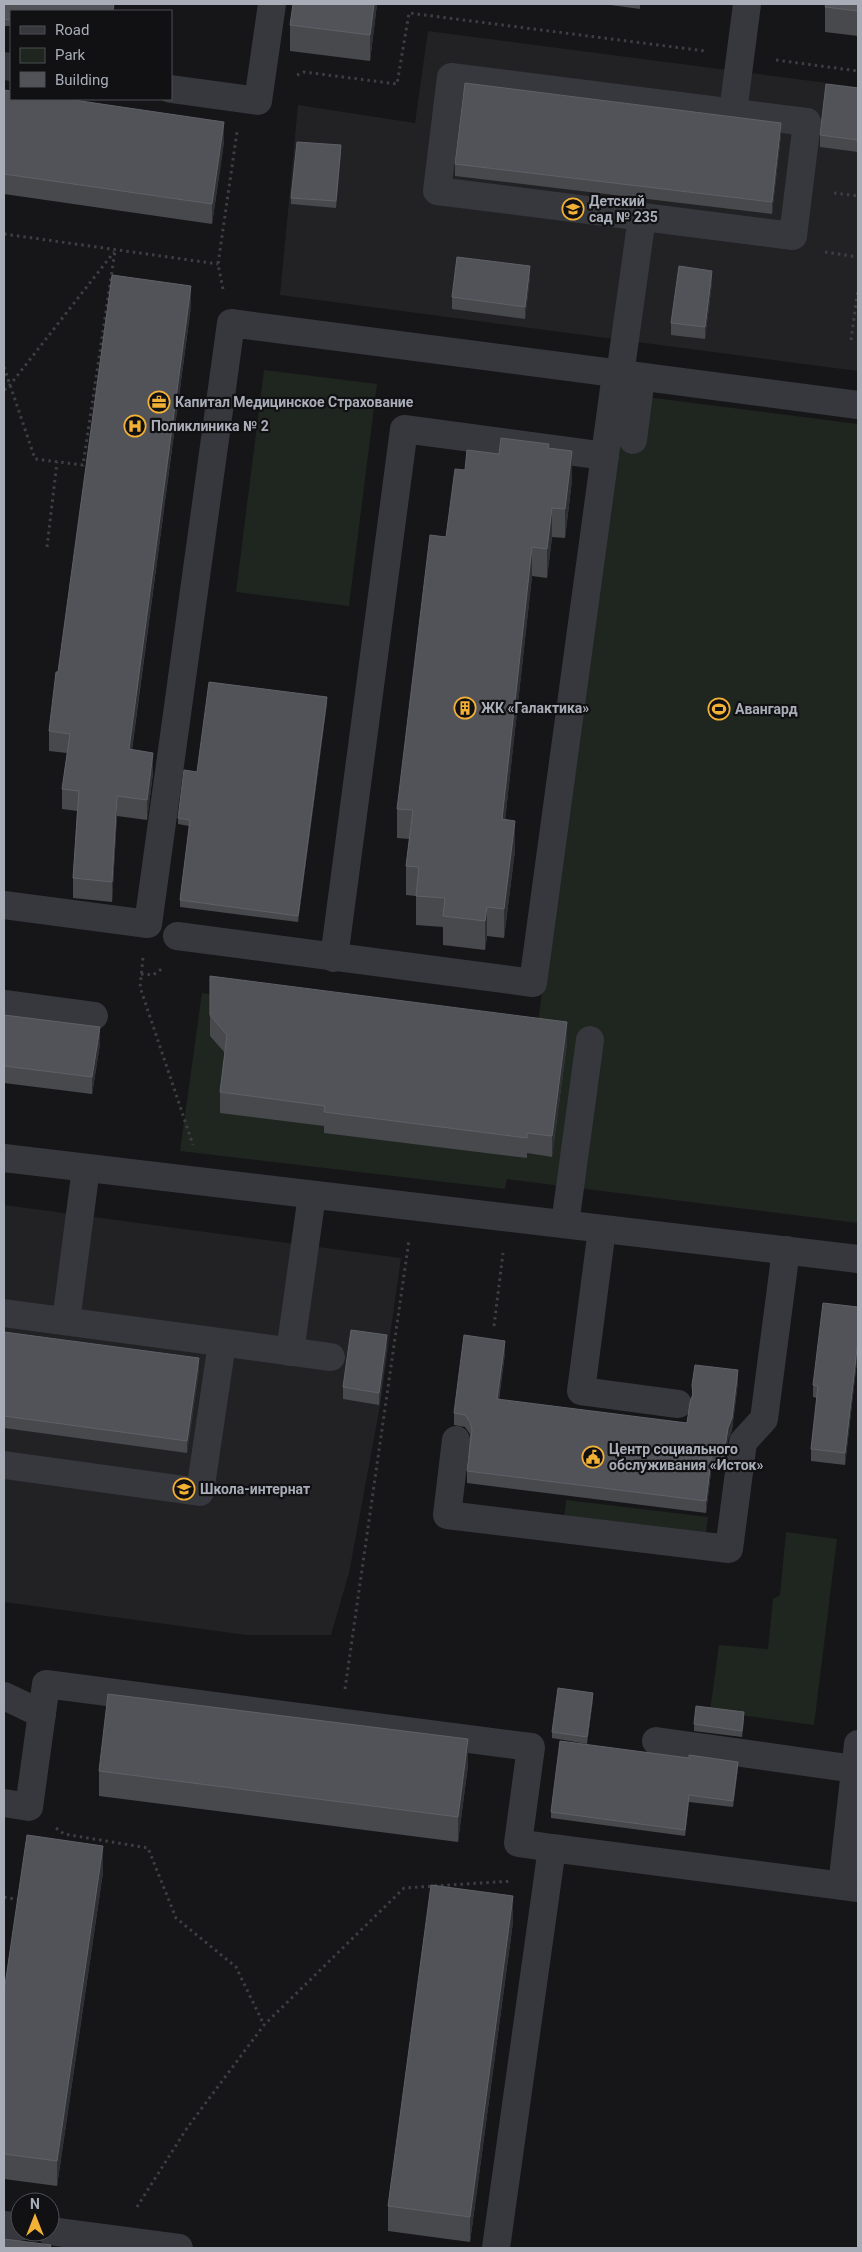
<svg xmlns="http://www.w3.org/2000/svg" width="862" height="2252" viewBox="0 0 862 2252" font-family="Roboto,sans-serif">
<rect width="100%" height="100%" fill="#161618"/>
<!-- built -->
<g fill="#222225">
<path d="M428 31 858 87V371L280 295 298 105 415 123Z"/>
<path d="M4 1205 401 1258 380 1406 349 1573 331 1635H246L4 1602Z"/>
</g>
<!-- green -->
<g fill="#1e261f">
<path d="M264 370 377 384 349 606 236 592Z"/>
<path d="M623 394 858 424V1223L507 1179 505 1189 180 1151 202 993 536 1037Z"/>
<path d="M566 1500 708 1517 705 1539 564 1520Z"/>
<path d="M786 1532 837 1539 814 1725 710 1711 719 1645 768 1649 773 1599 780 1595Z"/>
</g>
<g fill="none" stroke-linecap="round" stroke-linejoin="round">
<!-- path -->
<g stroke="#3d3f44" stroke-width="3" stroke-dasharray="2.5 4" stroke-linecap="butt">
<path d="M776 60 858 71"/>
<path d="M297 75 304 72 397 84 409 13 705 51"/>
<path d="M834 193 858 196"/>
<path d="M4 234 218 264"/>
<path d="M825 252 858 257"/>
<path d="M223 289 218 264 237 132"/>
<path d="M851 340 858 289"/>
<path d="M4 367 35 459 83 465 115 251"/>
<path d="M4 390 10 385 114 252"/>
<path d="M47 547 57 462"/>
<path d="M143 958 140 987 193 1145"/>
<path d="M141 974 153 975 163 968"/>
<path d="M494 1326 503 1253"/>
<path d="M345 1689 409 1240"/>
<path d="M56 1828 64 1834 148 1848 176 1918 236 1967 264 2025"/>
<path d="M4 1897 20 1900"/>
<path d="M137 2207 187 2128 264 2025 404 1888 512 1881"/>
</g>
<!-- minor -->
<g stroke="#37383d" stroke-width="28">
<path d="M4 66 11 67"/>
<path d="M451 77 807 122 793 236 437 191Z"/>
<path d="M171 89 258 101 272 4"/>
<path d="M733 112 747 4"/>
<path d="M620 375 642 217"/>
<path d="M633 440 641 378"/>
<path d="M4 905 148 924 231 323 858 405"/>
<path d="M177 936 533 983 616 374"/>
<path d="M334 958 404 429 605 456"/>
<path d="M4 1004 94 1016"/>
<path d="M4 1158 858 1259"/>
<path d="M565 1224 590 1040"/>
<path d="M602 1229 581 1391 678 1404"/>
<path d="M4 1313 331 1357"/>
<path d="M66 1321 86 1168"/>
<path d="M290 1352 312 1195"/>
<path d="M456 1440 447 1515 729 1549 743 1442 764 1419 786 1250"/>
<path d="M4 1465 200 1492 222 1343"/>
<path d="M4 1696 42 1714"/>
<path d="M656 1741 855 1769"/>
<path d="M4 1803 29 1807 46 1684 531 1747 518 1843 552 1848 496 2248"/>
<path d="M552 1848 858 1888"/>
<path d="M842 1886 858 1744"/>
<path d="M4 2225 20 2227"/>
<path d="M50 2231 179 2248"/>
</g>
</g>
<!-- wall -->
<g fill="#47494d">
<path d="M4 4 11 11V26H4Z"/>
<path d="M377 4 370 61 290 51V25Z"/>
<path d="M603 4H640V9Z"/>
<path d="M858 4V36L825 32V7Z"/>
<path d="M858 88V152L820 147V135Z"/>
<path d="M4 90 224 142 212 224 4 194Z"/>
<path d="M781 135 772 214 455 176V164Z"/>
<path d="M341 152 336 208 291 204V198Z"/>
<path d="M530 278 525 319 452 309V297Z"/>
<path d="M712 283 705 339 671 335V323Z"/>
<path d="M191 306 132 750 153 773 147 820 117 816 112 902 73 898V878L77 811 62 809V789L67 753 49 751V731L58 672Z"/>
<path d="M499 454 572 480 565 538 552 537 547 578 532 576 505 820 515 850 504 938 487 936 485 950 443 945V927L416 925V896L406 895V866L409 839 397 838V809L446 537 465 470Z"/>
<path d="M327 703 298 922 180 907V900L189 826 178 824V818L197 772Z"/>
<path d="M210 976 567 1043 552 1157 527 1153V1158L324 1133V1126L220 1113V1092L225 1053 210 1036Z"/>
<path d="M4 1015 100 1044 92 1094 4 1083Z"/>
<path d="M858 1307V1352L845 1465 811 1461V1449L817 1398 813 1397V1385Z"/>
<path d="M4 1332 199 1370 187 1453 4 1428Z"/>
<path d="M387 1347 379 1405 343 1399V1387Z"/>
<path d="M505 1353 499 1400 687 1423 692 1397V1385L738 1382 732 1430 728 1440 724 1465 712 1464 706 1513 467 1483V1471L470 1434 465 1427 454 1425V1413Z"/>
<path d="M593 1699 587 1744 552 1738V1732Z"/>
<path d="M744 1719 742 1737 694 1731V1724Z"/>
<path d="M689 1758 738 1768 733 1807 689 1802 685 1836 551 1818V1812Z"/>
<path d="M468 1765 458 1842 99 1796V1771Z"/>
<path d="M103 1872 57 2186 4 2179V1992Z"/>
<path d="M513 1922 470 2242 388 2231V2206Z"/>
</g>
<!-- shaded-wall -->
<g fill="#2f3033">
<path d="M374 4H377L370 61V35Z"/>
<path d="M224 122V142L212 224V204Z"/>
<path d="M781 123V135L772 214V202Z"/>
<path d="M341 145V152L336 208V201Z"/>
<path d="M530 266V278L525 319V307Z"/>
<path d="M712 271V283L705 339V327Z"/>
<path d="M191 286V306L129 770V749Z"/>
<path d="M572 451V480L565 538V509Z"/>
<path d="M552 508V537L547 578V549Z"/>
<path d="M532 547V576L502 848V819Z"/>
<path d="M327 697V703L298 922V916Z"/>
<path d="M153 753V773L147 820V800Z"/>
<path d="M117 796V816L112 902V882Z"/>
<path d="M515 821V850L504 938V909Z"/>
<path d="M487 907V936L485 950V921Z"/>
<path d="M567 1022V1043L552 1157V1136Z"/>
<path d="M100 1027V1044L92 1094V1077Z"/>
<path d="M387 1335V1347L379 1405V1393Z"/>
<path d="M858 1340V1352L845 1465V1453Z"/>
<path d="M505 1341V1353L497 1411V1399Z"/>
<path d="M199 1358V1370L187 1453V1441Z"/>
<path d="M738 1370V1382L732 1430 728 1440 724 1465V1453L728 1428Z"/>
<path d="M712 1452V1464L706 1513V1501Z"/>
<path d="M593 1693V1699L587 1744V1737Z"/>
<path d="M744 1712V1719L742 1737V1731Z"/>
<path d="M468 1739V1765L458 1842V1817Z"/>
<path d="M738 1762V1768L733 1807V1801Z"/>
<path d="M689 1795V1802L685 1836V1830Z"/>
<path d="M103 1846V1872L57 2186V2161Z"/>
<path d="M513 1896V1922L470 2242V2217Z"/>
</g>
<!-- building -->
<g fill="#525359" stroke="#5f6168">
<path d="M4 4H114L113 11H11V20L4 19Z"/>
<path d="M293 4H374L370 35 290 25Z"/>
<path d="M826 4H858V11L825 7Z"/>
<path d="M465 83 781 123 772 202 455 164Z"/>
<path d="M826 84 858 88V140L820 135Z"/>
<path d="M4 90 11 91V99H67L224 122 212 204 4 174Z"/>
<path d="M297 142 341 145 336 201 291 198Z"/>
<path d="M457 257 530 266 525 307 452 297Z"/>
<path d="M679 266 712 271 705 327 671 323Z"/>
<path d="M112 275 191 286 129 749 153 753 147 800 117 796 112 882 73 878 79 791 62 789 70 734 49 731 56 672H58Z"/>
<path d="M501 438 549 444 548 448 572 451 565 509 552 508 547 549 532 547 502 819 515 821 504 909 487 907 485 921 443 916 445 898 416 896 419 867 406 866 413 810 397 809 430 535 446 537 455 469 465 470 467 450 499 454Z"/>
<path d="M209 682 327 697 298 916 180 900 190 820 178 818 184 770 197 772Z"/>
<path d="M210 976 567 1022 552 1136 527 1133V1138L324 1112 325 1106 220 1092 227 1035 210 1015Z"/>
<path d="M4 1015 100 1027 92 1077 4 1066Z"/>
<path d="M823 1303 858 1307V1340L845 1453 811 1449 818 1386 813 1385Z"/>
<path d="M351 1330 387 1335 379 1393 343 1387Z"/>
<path d="M4 1332 199 1358 187 1441 4 1416Z"/>
<path d="M464 1335 505 1341 497 1399 687 1423 690 1402 693 1394 692 1385 695 1365 738 1370 732 1418 728 1428 724 1453 712 1452 706 1501 467 1471 472 1430 470 1422 465 1415 454 1413Z"/>
<path d="M558 1688 593 1693 587 1737 552 1732Z"/>
<path d="M108 1694 468 1739 458 1817 99 1771Z"/>
<path d="M696 1706 744 1712 742 1731 694 1724Z"/>
<path d="M560 1741 689 1758V1755L738 1762 733 1801 689 1795 685 1830 551 1812Z"/>
<path d="M27 1835 103 1846 57 2161 4 2154V1992Z"/>
<path d="M431 1885 513 1896 470 2217 388 2206Z"/>
<path d="M4 2239 51 2245 50 2248H4Z"/>
</g>
<!-- icons -->
<defs>
<g id="school-ring" transform="scale(1.125)"><circle r="9.5" fill="#111113" stroke="#f2b134" stroke-width="1.5"/><path d="M0-5L7-2L0 1L-7-2ZM-4 1L0 2.5L4 1V4Q0 6-4 4Z" fill="#f2b134"/></g>
<g id="office-ring" transform="scale(1.125)"><circle r="9.5" fill="#111113" stroke="#f2b134" stroke-width="1.5"/><path d="M-6-3h4V-5.5h4V-3h4V5H-6ZM-1-4.5V-3h2v-1.5ZM-6 0V1H6V0Z" fill="#f2b134"/></g>
<g id="hospital-ring" transform="scale(1.125)"><circle r="9.5" fill="#111113" stroke="#f2b134" stroke-width="1.5"/><path d="M-5-5h3v3.5h4V-5h3V5h-3V1.5h-4V5h-3Z" fill="#f2b134"/></g>
<g id="building-ring" transform="scale(1.125)"><circle r="9.5" fill="#111113" stroke="#f2b134" stroke-width="1.5"/><path d="M-4-6H4V6H1V3H-1V6H-4ZM-2.5-4.3h1.7v1.8h-1.7ZM.8-4.3h1.7v1.8H.8ZM-2.5-1h1.7V.8h-1.7ZM.8-1h1.7V.8H.8Z" fill="#f2b134"/></g>
<g id="stadium-ring" transform="scale(1.125)"><circle r="9.5" fill="#111113" stroke="#f2b134" stroke-width="1.5"/><path d="M0-5a6.5 5 0 1 0 0 10a6.5 5 0 1 0 0-10ZM-3.5-1.8h7v3.6h-7Z" fill="#f2b134"/></g>
<g id="civic-ring" transform="scale(1.125)"><circle r="9.5" fill="#111113" stroke="#f2b134" stroke-width="1.5"/><path d="M-.6-6.5H3V-4.5H.6V-3L4-1V1h2V6H-6V1h2V-1L-.6-3ZM-1.2 2.5V6h2.4V2.5Z" fill="#f2b134"/></g>
</defs>
<g fill-rule="evenodd">
<use href="#school-ring" x="573" y="209"/>
<use href="#office-ring" x="159" y="402"/>
<use href="#hospital-ring" x="135" y="426"/>
<use href="#building-ring" x="465" y="708"/>
<use href="#stadium-ring" x="719" y="709"/>
<use href="#civic-ring" x="593" y="1457"/>
<use href="#school-ring" x="184" y="1489"/>
</g>
<g text-anchor="middle" dominant-baseline="central" stroke-width="4.5" stroke-linejoin="round" paint-order="stroke">
<!-- poi labels -->
<g font-size="14" font-weight="bold" fill="#a8adb8" stroke="#111113" text-anchor="start">
<text x="589" y="201">Детский<tspan x="589" dy="16">сад № 235</tspan></text>
<text x="175" y="402">Капитал Медицинское Страхование</text>
<text x="151" y="426">Поликлиника № 2</text>
<text x="481" y="708">ЖК «Галактика»</text>
<text x="735" y="709">Авангард</text>
<text x="609" y="1449">Центр социального<tspan x="609" dy="16">обслуживания «Исток»</tspan></text>
<text x="200" y="1489">Школа-интернат</text>
</g>
</g>
<!-- border -->
<rect width="862" height="2252" fill="none" stroke="#a8adb8" stroke-width="10"/>
<!-- legend -->
<rect x="10" y="10" width="162" height="90" fill="#111113" stroke="#4d4f55"/>
<rect x="20" y="26" width="25" height="8" fill="#37383d" stroke="#4d4f55"/>
<text x="55" y="35" font-size="15" fill="#a8adb8">Road</text>
<rect x="20" y="48" width="25" height="15" fill="#1e261f" stroke="#4d4f55"/>
<text x="55" y="60" font-size="15" fill="#a8adb8">Park</text>
<rect x="20" y="72" width="25" height="15" fill="#525359" stroke="#4d4f55"/>
<text x="55" y="85" font-size="15" fill="#a8adb8">Building</text>
<!-- north arrow -->
<g transform="translate(35 2217)"><circle r="24" fill="#111113" stroke="#4d4f55"/>
<path d="M0-4L9 19L0 12L-9 19Z" fill="#f2b134"/>
<text y="-8" font-size="14" font-weight="bold" text-anchor="middle" fill="#a8adb8">N</text>
</g>
</svg>
